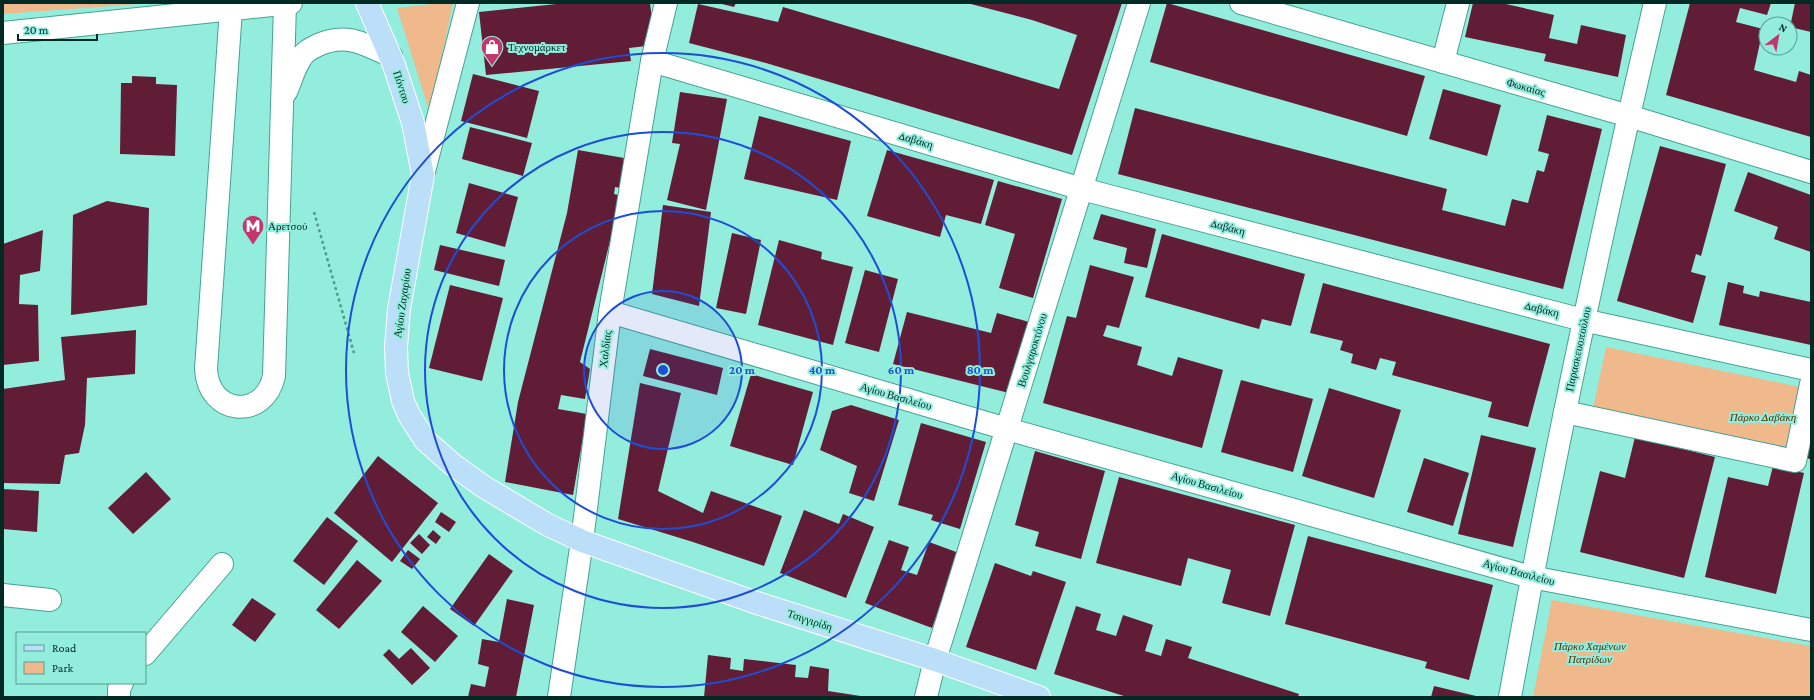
<svg xmlns="http://www.w3.org/2000/svg" width="1814" height="700" viewBox="0 0 1814 700" font-family="'Crimson Pro',serif">
<rect width="100%" height="100%" fill="#93eddd"/>
<!-- green -->
<g fill="#efb98b">
<path d="M3 3H151L3 14Z"/>
<path d="M440 3H453L431 107H428L397 8Z"/>
<path d="M1606 347 1810 389 1795 461 1591 418Z"/>
<path d="M1552 600 1811 646V697H1533Z"/>
</g>
<!-- building -->
<g fill="#611d35">
<path d="M566 3H650L655 45 629 48 631 61 486 75 479 12Z"/>
<path d="M718 3H736L734 7Z"/>
<path d="M967 3H1122L1072 155 766 63 689 43 698 4 778 22 783 7 1059 89 1077 35 1032 20Z"/>
<path d="M1167 3 1425 76 1407 136 1150 62Z"/>
<path d="M1473 3H1506V4L1554 15 1549 38 1577 44 1581 25 1626 35 1618 77 1544 61 1546 54 1465 37Z"/>
<path d="M1690 3H1771L1767 15 1740 8 1736 22 1763 29 1754 70 1796 82 1799 71 1811 75V137L1666 95Z"/>
<path d="M1795 3H1811V32L1790 27Z"/>
<path d="M473 74 539 91 527 138 461 121Z"/>
<path d="M132 76 156 77V84L177 85 175 156 120 154 121 83H132Z"/>
<path d="M1443 89 1501 105 1487 156 1429 139Z"/>
<path d="M680 92 727 99 706 210 667 200 680 144 672 143Z"/>
<path d="M1135 108 1447 189 1442 210 1505 226 1512 199 1528 203 1537 170 1544 172 1549 154 1538 151 1547 115 1602 129 1563 289 1118 174Z"/>
<path d="M759 116 851 141 837 200 744 179Z"/>
<path d="M470 127 532 143 523 176 462 159Z"/>
<path d="M1660 146 1726 164 1701 256 1696 254 1691 272 1706 276 1693 323 1617 301Z"/>
<path d="M578 150 624 158 620 188 615 187 614 194 618 195 614 225 580 362 590 369 585 399 561 395 558 409 587 414 573 495 505 482 518 402 567 213Z"/>
<path d="M887 150 994 180 981 224 946 215 940 237 867 216Z"/>
<path d="M1748 172 1811 195V252L1774 239 1778 227 1734 211Z"/>
<path d="M998 181 1062 199 1033 298 999 288 1015 234 985 225Z"/>
<path d="M469 183 518 197 505 247 456 233Z"/>
<path d="M107 201 149 208 147 305 71 315 73 215Z"/>
<path d="M663 205 711 212 699 306 652 294Z"/>
<path d="M1101 214 1156 229 1147 268 1124 263 1127 248 1093 239Z"/>
<path d="M43 230 40 271 20 275 19 304 38 305 39 361 3 365V244Z"/>
<path d="M732 233 761 240 746 314 716 308Z"/>
<path d="M1162 234 1305 274 1291 326 1262 319 1259 329 1145 297Z"/>
<path d="M779 240 822 252 821 259 853 267 833 345 758 325Z"/>
<path d="M440 245 505 260 499 286 434 270Z"/>
<path d="M1090 265 1134 277 1119 328 1107 325 1103 336 1142 347 1137 365 1172 376 1178 357 1223 370 1202 448 1043 403 1067 316 1076 318Z"/>
<path d="M865 270 898 279 879 352 845 343Z"/>
<path d="M1728 282 1744 286 1743 293 1759 297 1760 291 1811 302V345L1719 325Z"/>
<path d="M1323 283 1550 344 1528 427 1488 417 1492 402 1392 375 1396 362 1380 358 1376 370 1351 363 1353 354 1340 350 1343 341 1310 333Z"/>
<path d="M450 285 503 298 482 381 429 368Z"/>
<path d="M907 312 991 333 997 313 1029 322 1009 393 893 364Z"/>
<path d="M136 330 135 374 87 378 85 425 79 453 65 455 60 484 3 483V389L65 380 61 337Z"/>
<path d="M650 349 723 368 717 395 643 376Z"/>
<path d="M751 374 813 392 793 465 730 446Z"/>
<path d="M1241 380 1313 399 1293 472 1221 452Z"/>
<path d="M640 383 681 393 658 491 703 513 711 491 782 516 764 566 693 542 618 519Z"/>
<path d="M1329 388 1401 410 1374 498 1302 476Z"/>
<path d="M851 405 899 420 874 501 849 493 857 466 820 450 832 411Z"/>
<path d="M921 423 986 442 960 529 931 520 933 515 898 505Z"/>
<path d="M1811 426V459L1804 458Z"/>
<path d="M1481 435 1536 448 1513 547 1458 534Z"/>
<path d="M1635 437 1715 457 1684 578 1580 552 1600 471 1625 478Z"/>
<path d="M1035 451 1105 471 1081 559 1035 546 1039 532 1015 525Z"/>
<path d="M378 456 438 503 392 562 334 513Z"/>
<path d="M1424 458 1469 473 1453 526 1407 512Z"/>
<path d="M1773 466 1804 473 1776 594 1705 577 1728 477 1768 486Z"/>
<path d="M146 472 171 499 133 534 108 508Z"/>
<path d="M1119 477 1295 525 1270 616 1222 603 1231 570 1188 558 1181 586 1096 563Z"/>
<path d="M3 489 39 491 37 532 3 529Z"/>
<path d="M804 510 839 524 843 514 874 527 846 598 780 573Z"/>
<path d="M441 512 456 522 449 532 435 522Z"/>
<path d="M327 517 358 541 324 585 293 561Z"/>
<path d="M433 530 441 537 436 544 427 537Z"/>
<path d="M419 534 430 545 422 554 410 543Z"/>
<path d="M1308 536 1493 585 1469 680 1425 668 1427 662 1285 624Z"/>
<path d="M889 540 909 547 901 570 917 575 929 542 959 553 932 628 865 603Z"/>
<path d="M408 550 420 559 412 569 400 561Z"/>
<path d="M489 554 513 571 474 626 450 609Z"/>
<path d="M357 560 382 581 339 629 316 610Z"/>
<path d="M995 563 1031 576 1033 571 1066 582 1036 670 966 647Z"/>
<path d="M252 598 276 614 255 642 232 625Z"/>
<path d="M507 599 534 605 516 697H468L471 684 485 687 489 667 478 664 482 639 499 642Z"/>
<path d="M423 606 458 636 435 662 401 632Z"/>
<path d="M1076 606 1101 614 1096 630 1116 636 1123 615 1153 625 1145 651 1161 656 1166 639 1192 647 1188 658 1299 694 1298 697H1127L1054 674Z"/>
<path d="M411 648 430 668 412 685 383 655 389 649 399 659Z"/>
<path d="M708 655 731 658 730 669 743 671 744 659 796 665 795 677 808 678 810 666 829 669 828 691 867 697H704Z"/>
<path d="M1434 686 1476 696V697H1431Z"/>
</g>
<g fill="none" stroke-linecap="round" stroke-linejoin="round">
<!-- minor casing -->
<g stroke="#46a294" stroke-width="24">
<g id="minor">
<path d="M1241 3 1629 116 1811 172"/>
<path d="M231 9 206 369C208 415 264 421 274 376L285 4"/>
<path d="M3 33 291 3"/>
<path d="M652 61 1082 189 1583 320 1811 370"/>
<path d="M1443 62 1458 3"/>
<path d="M286 92C291 81 294 68 301 58 304 52 312 48 318 45 346 32 365 44 391 56"/>
<path d="M423 175 468 3"/>
<path d="M610 312 1007 429 1531 577 1811 630"/>
<path d="M1565 412 1795 461 1811 384"/>
<path d="M3 595 50 600"/>
<path d="M145 654 222 564"/>
<path d="M119 697V689L122 683"/>
<path d="M559 697 582 541 610 312 652 61 666 3"/>
<path d="M926 697 935 660 1139 3"/>
<path d="M1510 697C1552 464 1601 233 1655 3"/>
</g>
</g>
<!-- major casing -->
<g stroke="#fff" stroke-width="24">
<path id="major" d="M367 3 394 65 413 123 423 175 399 309 396 347 397 373 403 401 409 415 425 440 452 464 484 487 548 525 582 541 754 602 935 660 1039 697"/>
</g>
<!-- path -->
<path stroke="#54988d" stroke-width="2.5" stroke-dasharray="3 3" stroke-linecap="butt" d="M314 212 354 353"/>
<!-- minor -->
<use href="#minor" stroke="#fff" stroke-width="22"/>
<!-- major -->
<use href="#major" stroke="#bcdff9" stroke-width="22"/>
</g>
<!-- distance rings -->
<circle cx="663" cy="370" r="79" fill="#1d4ed8" fill-opacity=".12"/>
<g fill="none" stroke="#1d4ed8" stroke-width="2">
<circle cx="663" cy="370" r="79"/>
<circle cx="663" cy="370" r="159"/>
<circle cx="663" cy="370" r="238"/>
<circle cx="663" cy="370" r="317"/>
</g>
<!-- icons -->
<defs>
<g id="shop-pin" transform="scale(1.15)"><path d="M0 17L-7.5 6A9.5 9.5 0 1 1 7.5 6Z" fill="#c3376c" stroke="#93eddd"/><path d="M-5-2.5h2.3a2.7 3.5 0 0 1 5.4 0H5L5.5 6h-11ZM-1.5-2.5h3a1.5 2.3 0 0 0-3 0Z" fill="#fff"/></g>
<g id="metro-pin" transform="scale(1.15)"><path d="M0 17L-7.5 6A9.5 9.5 0 1 1 7.5 6Z" fill="#c3376c" stroke="#93eddd"/><path d="M-5.5 5V-5H-3L0 0L3-5H5.5V5H3V-.5L0 4L-3-.5V5Z" fill="#fff"/></g>
</defs>
<g fill-rule="evenodd">
<use href="#shop-pin" x="492" y="47"/>
<use href="#metro-pin" x="253" y="226"/>
</g>
<g text-anchor="middle" dominant-baseline="central" stroke-width="4" stroke-linejoin="round" paint-order="stroke">
<!-- poi labels -->
<g font-size="11" fill="#012a25" stroke="#93eddd" text-anchor="start">
<text x="508" y="47">Τεχνομάρκετ</text>
<text x="268" y="226">Αρετσού</text>
</g>
<!-- street labels -->
<g font-size="11" fill="#012a25" stroke="#93eddd">
<text transform="translate(402 87) rotate(72)">Πόντου</text>
<text transform="translate(1526 87) rotate(16)">Φωκαίας</text>
<text transform="translate(916 140) rotate(17)">Δαβάκη</text>
<text transform="translate(1228 227) rotate(15)">Δαβάκη</text>
<text transform="translate(402 303) rotate(-82)">Αγίου Ζαχαρίου</text>
<text transform="translate(1542 309) rotate(14)">Δαβάκη</text>
<text transform="translate(605 349) rotate(-83)">Χαλδίας</text>
<text transform="translate(1578 349) rotate(-78)">Παρασκευοπούλου</text>
<text transform="translate(1032 350) rotate(-73)">Βουλγαροκτόνου</text>
<text transform="translate(896 396) rotate(16)">Αγίου Βασιλείου</text>
<text transform="translate(1207 485) rotate(16)">Αγίου Βασιλείου</text>
<text transform="translate(1519 572) rotate(15)">Αγίου Βασιλείου</text>
<text transform="translate(810 620) rotate(18)">Τσιγγιρίδη</text>
</g>
<!-- park labels -->
<g font-size="11" font-style="italic" fill="#552e01" stroke="#93eddd">
<text x="1763" y="417">Πάρκο Δαβάκη</text>
<text x="1590" y="646">Πάρκο Χαμένων<tspan x="1590" dy="13">Πατρίδων</tspan></text>
</g>
</g>
<circle cx="663" cy="370" r="6" fill="#1d4ed8" stroke="#93eddd" stroke-width="2"/>
<g font-size="12" text-anchor="middle" font-weight="bold" fill="#1d4ed8" stroke="#93eddd" stroke-width="4" stroke-linejoin="round" paint-order="stroke">
<text x="742" y="374">20 m</text>
<text x="822" y="374">40 m</text>
<text x="901" y="374">60 m</text>
<text x="980" y="374">80 m</text>
</g>
<!-- border -->
<rect width="1814" height="700" fill="none" stroke="#012a25" stroke-width="8"/>
<!-- legend -->
<rect x="16" y="632" width="130" height="52" fill="#93eddd" stroke="#599f93"/>
<rect x="24" y="645" width="20" height="6" fill="#bcdff9" stroke="#599f93"/>
<text x="52" y="652" font-size="12" fill="#012a25">Road</text>
<rect x="24" y="662" width="20" height="12" fill="#efb98b" stroke="#599f93"/>
<text x="52" y="672" font-size="12" fill="#012a25">Park</text>
<!-- north arrow -->
<g transform="translate(1778 36) rotate(31)"><circle r="19" fill="#93eddd" stroke="#599f93"/>
<path d="M0-3L7 15L0 10L-7 15Z" fill="#c3376c"/>
<text y="-6" font-size="11" font-weight="bold" text-anchor="middle" fill="#012a25">N</text>
</g>
<!-- scale -->
<path d="M18 34v6h79v-6" fill="none" stroke="#012a25" stroke-width="2"/>
<text x="24" y="34" font-size="12" fill="#012a25" stroke="#93eddd" stroke-width="3" paint-order="stroke">20 m</text>
</svg>
